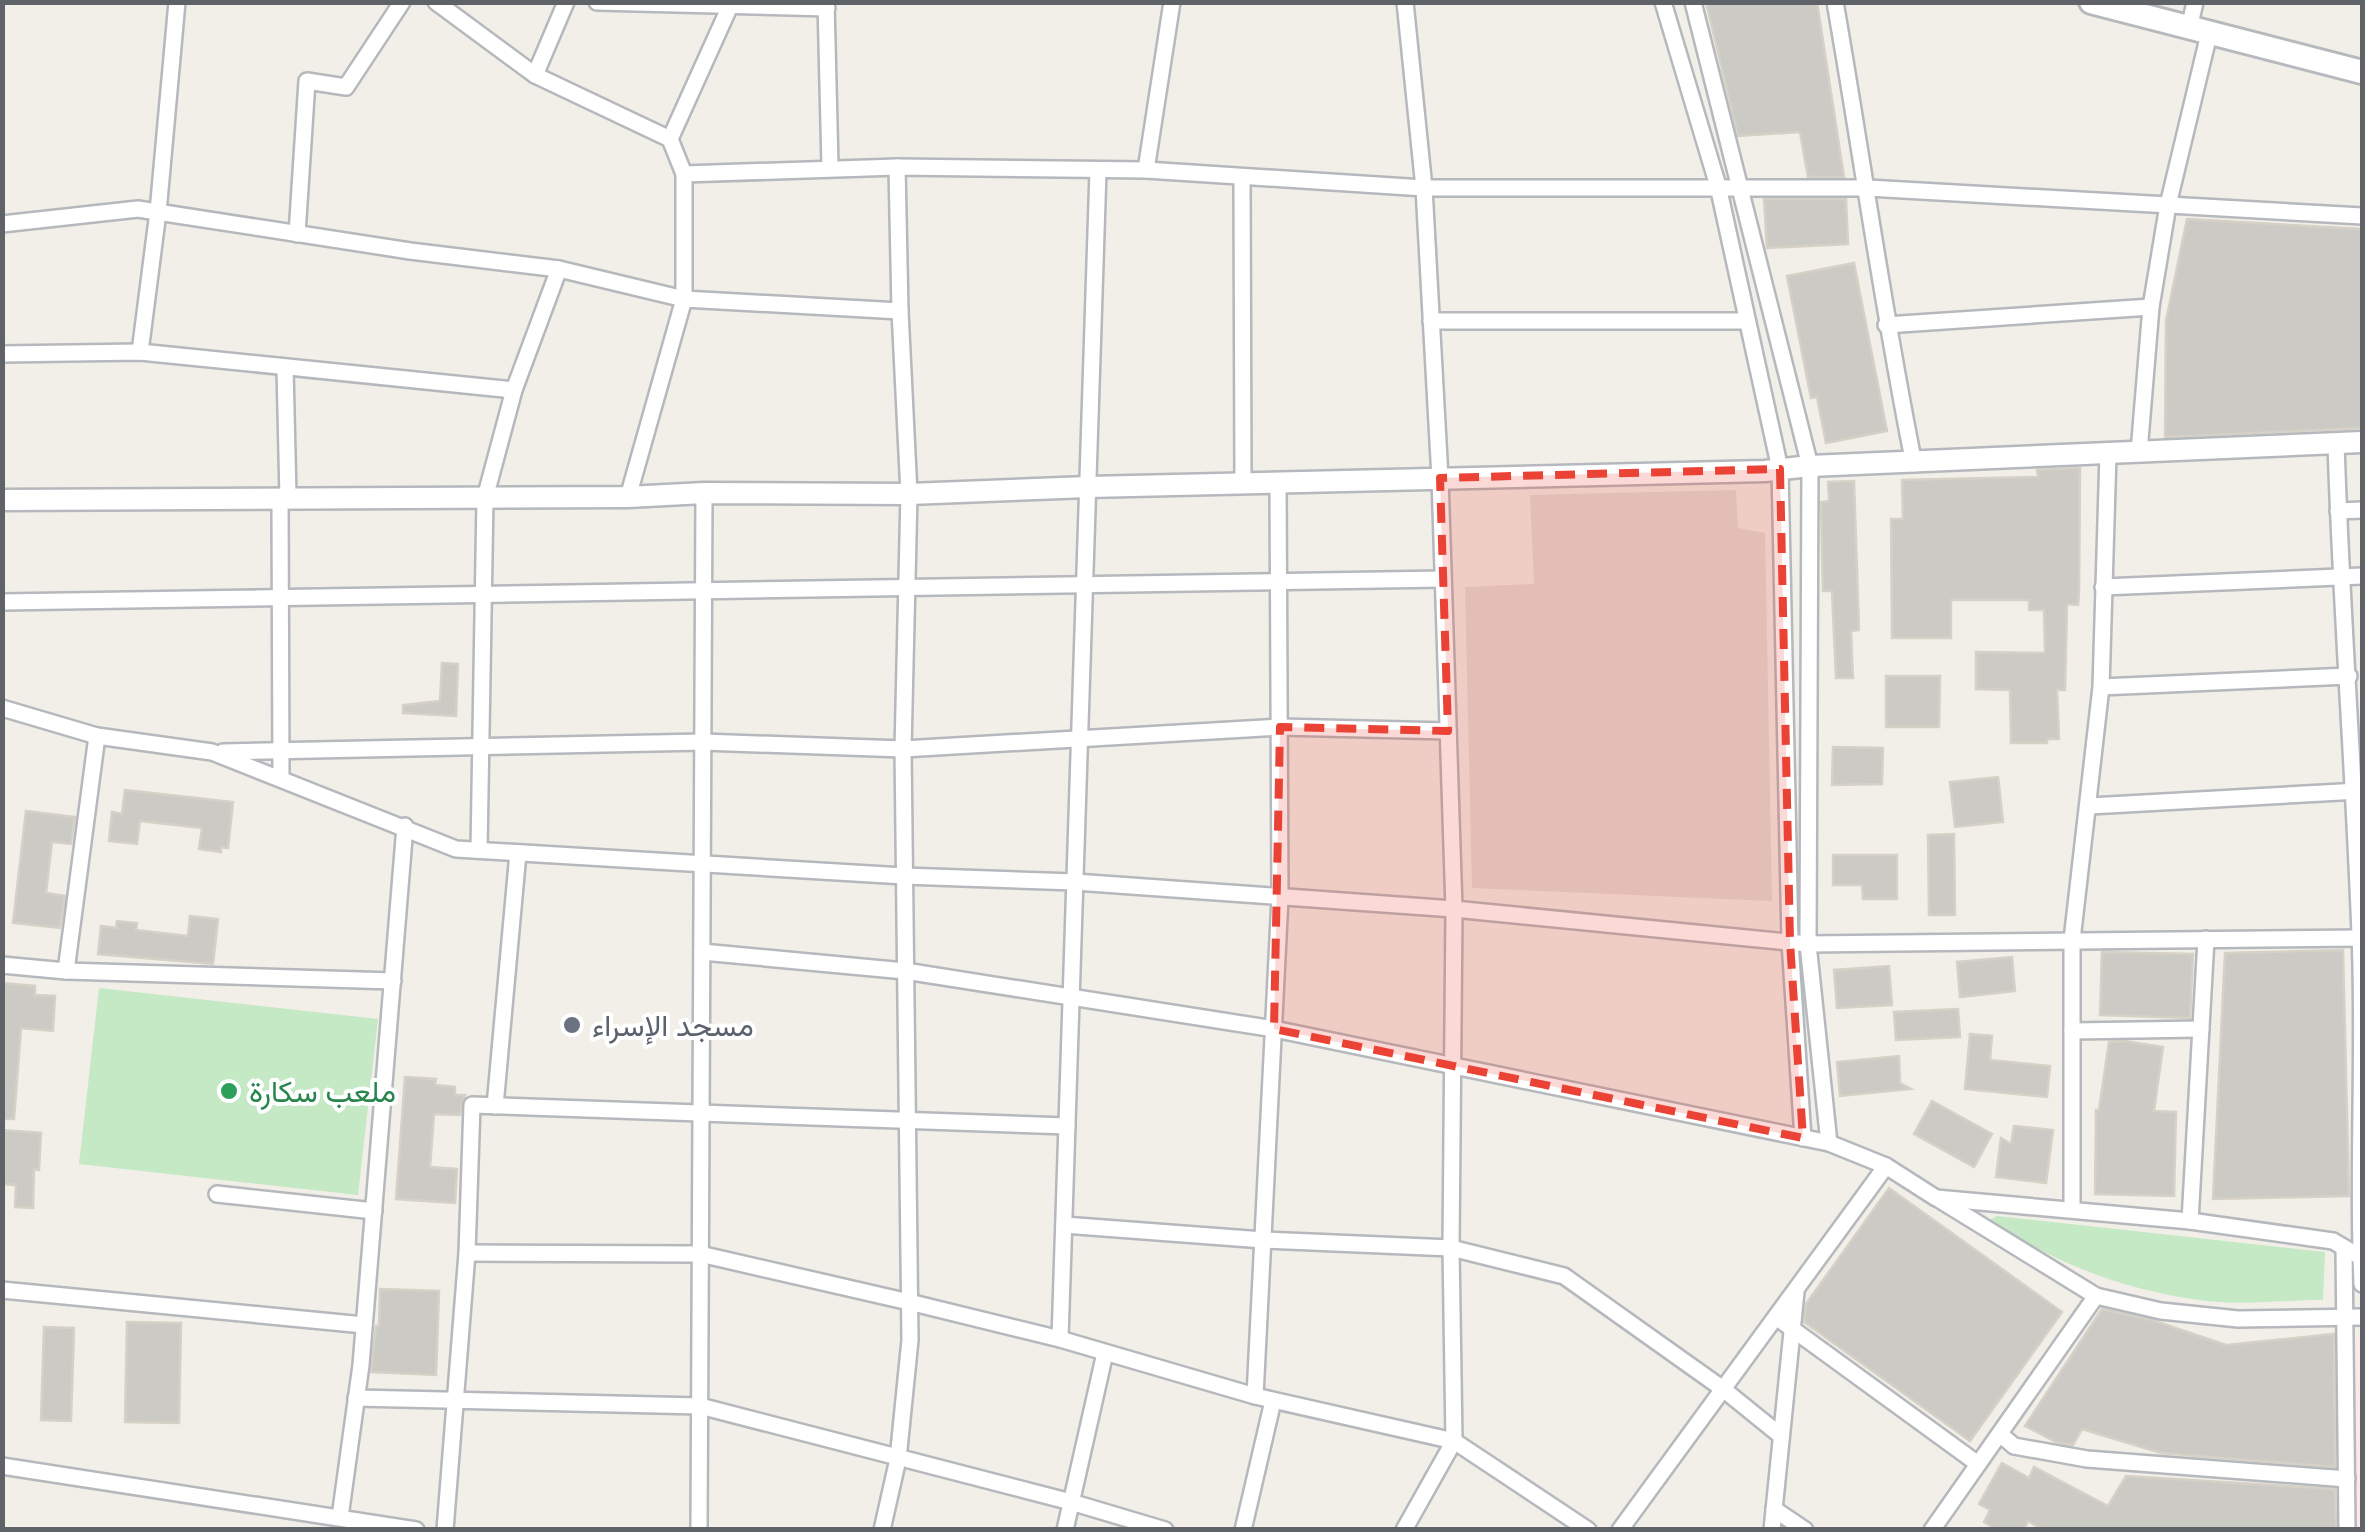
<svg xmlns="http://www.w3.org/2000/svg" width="2365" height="1532" viewBox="0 0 2365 1532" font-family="Raleway,Vazirmatn,sans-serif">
<rect width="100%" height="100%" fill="#f1efe8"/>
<!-- education -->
<path fill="#e1ded6" d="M1736 490 1738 528 1765 533 1772 901 1472 888 1465 587 1534 584 1530 495Z"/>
<!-- medical -->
<path fill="#fce8e6" d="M2362 1335V1529L2356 1530 2357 1336Z"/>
<!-- green -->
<g fill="#c5e8c5">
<path d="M99 988 378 1019 358 1195 79 1164Z"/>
<path d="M1997 1216 2325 1252 2323 1300C2283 1300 2238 1306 2199 1300 2121 1289 2054 1263 1990 1220Z"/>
</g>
<!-- building -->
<g fill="#cccac5" stroke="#d6d1c6" stroke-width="2.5">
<path d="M1706 2H1817L1844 177H1808L1800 132 1738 136Z"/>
<path d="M1764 199H1846L1848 244 1767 248Z"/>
<path d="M2187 219 2362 229V428L2165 437 2166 321Z"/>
<path d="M1854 263 1887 431 1826 443 1817 397 1811 398 1787 276Z"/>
<path d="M2080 468 2079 593 2078 605 2067 604 2065 690H2057L2059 739H2047V743H2011L2010 690 1976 689V652L2045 653 2044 610H2029V600H1951V638H1892L1891 519H1903L1902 480 2038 477 2037 470Z"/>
<path d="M1854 481 1859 630 1851 631 1853 678H1836L1832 591H1823L1821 502 1829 501 1828 482Z"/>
<path d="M442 663 458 664 456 716 403 713V705L440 701Z"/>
<path d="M1886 676H1940L1939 727H1886Z"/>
<path d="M1833 747 1883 748 1882 784 1832 785Z"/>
<path d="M1998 777 2003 822 1955 827 1950 782Z"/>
<path d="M125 790 233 802 228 848 221 847V852L199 849 202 828 140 821 137 844 109 841 112 812 122 814Z"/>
<path d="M26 811 75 817 71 844 52 842 46 893 65 896 60 928 13 923Z"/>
<path d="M1954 834 1955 915H1929L1928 835Z"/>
<path d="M1833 855H1897V899H1863L1862 885H1833Z"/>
<path d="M190 916 218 919 213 964 98 954 101 926 116 928 117 921 137 923 136 930 188 936Z"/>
<path d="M2343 950 2349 1196 2213 1199 2225 953Z"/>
<path d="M2102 952 2193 954 2190 1018 2100 1015Z"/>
<path d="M2012 957 2015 991 1960 997 1957 962Z"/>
<path d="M1889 966 1892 1005 1837 1008 1834 970Z"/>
<path d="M2 983 35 986V995L55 996 53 1031 21 1028 14 1119H2Z"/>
<path d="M1958 1009 1960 1037 1896 1040 1894 1012Z"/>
<path d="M1970 1034 1992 1036 1990 1060 2050 1066 2047 1097 1965 1089Z"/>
<path d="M2124 1041 2163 1047 2154 1111 2176 1112 2174 1196 2095 1194 2096 1110H2099L2109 1042Z"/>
<path d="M1899 1056 1900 1083 1911 1089 1840 1096 1837 1062Z"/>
<path d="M405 1077 436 1079 435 1085 455 1087V1095H465L460 1115 434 1114 430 1167 457 1169 455 1203 396 1199Z"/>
<path d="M1932 1101 1992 1134 1974 1167 1914 1134Z"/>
<path d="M2014 1126 2053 1130 2046 1183 1996 1177 2001 1138 2011 1144Z"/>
<path d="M2 1130 41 1133 39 1170 34 1169 33 1208 15 1207 16 1185 2 1184Z"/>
<path d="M1889 1188 2062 1312 1970 1441 1804 1322 1806 1304Z"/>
<path d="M380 1289 439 1291 436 1375 371 1372 376 1326H379Z"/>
<path d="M2102 1309 2152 1320 2226 1345 2334 1334 2335 1467 2161 1453 2082 1429 2073 1445 2056 1442 2025 1426Z"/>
<path d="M127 1322 181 1323 179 1423 125 1422Z"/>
<path d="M44 1327 74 1328 71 1421 41 1420Z"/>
<path d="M2002 1463 2029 1478 2034 1467 2108 1506 2126 1476 2335 1489 2336 1530H2043L2028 1521 2024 1530H1997L1984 1522 1990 1510 1979 1504Z"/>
</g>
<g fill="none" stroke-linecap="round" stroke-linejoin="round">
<!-- minor casing -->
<g stroke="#b5b8bc" stroke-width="20">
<g id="minor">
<path d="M436 2 535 75 670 139 684 174"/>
<path d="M597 2 827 8"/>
<path d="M826 2 830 167"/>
<path d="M1663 2 1718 186 1780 469 1790 942 1803 1138"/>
<path d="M1693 2 1810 466 1808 944 1829 1143"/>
<path d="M1835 2C1862 156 1883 311 1914 464"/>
<path d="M2189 29 2195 2"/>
<path d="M535 75 566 2"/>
<path d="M670 139 730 6"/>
<path d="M897 167 900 311"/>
<path d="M1146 170 1172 2"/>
<path d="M1242 178 1243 483"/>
<path d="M2 224 138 209 410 251 559 269 684 299 900 311 909 494 903 749 910 1340 898 1459 882 1530"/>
<path d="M297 234 307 81 346 87 402 2"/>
<path d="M1431 321H1747"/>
<path d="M1886 325 2151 307"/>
<path d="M140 352 158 212 177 2"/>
<path d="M2 354 140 352 514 390"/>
<path d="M285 368 288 498"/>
<path d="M2336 443C2341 607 2354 771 2360 935 2365 1051 2357 1168 2362 1284"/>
<path d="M2139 452 2151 307 2168 205 2209 34"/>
<path d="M628 497 684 299V174L897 167 1146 170 1424 188H1868L2362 216"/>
<path d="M280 498 281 779"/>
<path d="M2338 511 2362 510"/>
<path d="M2103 587 2362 576"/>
<path d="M2 602 1443 579"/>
<path d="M2101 687 2349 676"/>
<path d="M2 708 97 736 212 752 456 849 904 876 1075 882 1454 909 1808 944 2362 938"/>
<path d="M223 752 703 742 903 749 1280 727 1448 731"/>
<path d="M2090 806 2359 791"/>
<path d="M479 850 485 498 514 390 559 269"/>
<path d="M702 952 905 971 1274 1029 1829 1143 1886 1166 1936 1198 2190 1221 2333 1241 2362 1258"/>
<path d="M2 965 66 971 393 981"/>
<path d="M66 971 97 736"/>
<path d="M2072 1031 2201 1029"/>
<path d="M495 1106 518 853"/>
<path d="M217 1194 374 1211"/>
<path d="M1940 1200 2096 1296 2161 1311 2238 1319 2362 1317"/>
<path d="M2072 1208V940L2101 687 2108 454"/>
<path d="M2190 1221 2206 939"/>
<path d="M1064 1225 1263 1240 1451 1248 1564 1276 1723 1389 1781 1436"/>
<path d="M2344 1248 2347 1530"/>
<path d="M467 1253 700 1254 909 1302 1060 1339 1255 1396 1454 1441 1588 1530"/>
<path d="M2 1290 364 1325"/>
<path d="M1776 1317 1978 1464"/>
<path d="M1060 1339 1098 171"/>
<path d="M1255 1396 1280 898 1278 482"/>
<path d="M356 1398 700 1406 1071 1502 1165 1530"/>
<path d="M2000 1434 2014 1446 2087 1459 2347 1479"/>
<path d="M2 1466 416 1530"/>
<path d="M1774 1509 1805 1530"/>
<path d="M340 1517 361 1365 405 826"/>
<path d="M445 1530 467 1253 472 1105 1067 1126"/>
<path d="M699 1530 704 493"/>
<path d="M1065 1530 1105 1353"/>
<path d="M1243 1530 1273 1401"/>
<path d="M1404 1530 1454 1441 1451 1248 1454 909 1440 478 1424 188 1405 2"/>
<path d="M1620 1530 1886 1166"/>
<path d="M1772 1530 1796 1292"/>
<path d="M1932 1530 2096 1296"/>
</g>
</g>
<!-- tertiary casing -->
<g stroke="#b5b8bc" stroke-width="25">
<path id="tertiary" d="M2 500 628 497 704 493 909 494 1088 487 1765 471 1810 466 2362 442"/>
</g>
<!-- secondary casing -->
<g stroke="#b6babf" stroke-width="28">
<path id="secondary" d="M2091 2 2362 72"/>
</g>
<!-- minor -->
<use href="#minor" stroke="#fff" stroke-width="15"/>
<!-- tertiary -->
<use href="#tertiary" stroke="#fff" stroke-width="20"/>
<!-- secondary -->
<use href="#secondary" stroke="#fff" stroke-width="22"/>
</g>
<!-- marked area -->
<path fill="#ea4335" fill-opacity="0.2" stroke="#ea4335" stroke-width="8" stroke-dasharray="20 12" stroke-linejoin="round" d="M1780 469 1790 942 1803 1138 1274 1029 1280 727 1448 731 1440 478Z"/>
<!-- markers -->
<circle fill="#6b7280" stroke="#fff" stroke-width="4" cx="572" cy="1025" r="10"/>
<circle fill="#2e9e5b" stroke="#fff" stroke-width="4" cx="229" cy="1091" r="10"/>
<g text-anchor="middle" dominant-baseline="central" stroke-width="8" stroke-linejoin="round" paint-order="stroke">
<!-- worship labels -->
<g font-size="30" fill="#5b616d" stroke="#fff" text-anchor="start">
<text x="592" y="1025">مسجد الإسراء</text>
</g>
<!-- leisure labels -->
<g font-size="30" fill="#27864d" stroke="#fff" text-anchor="start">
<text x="249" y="1091">ملعب سكارة</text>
</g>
</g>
<!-- border -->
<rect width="2365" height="1532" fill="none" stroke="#5f6368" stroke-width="10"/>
</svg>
